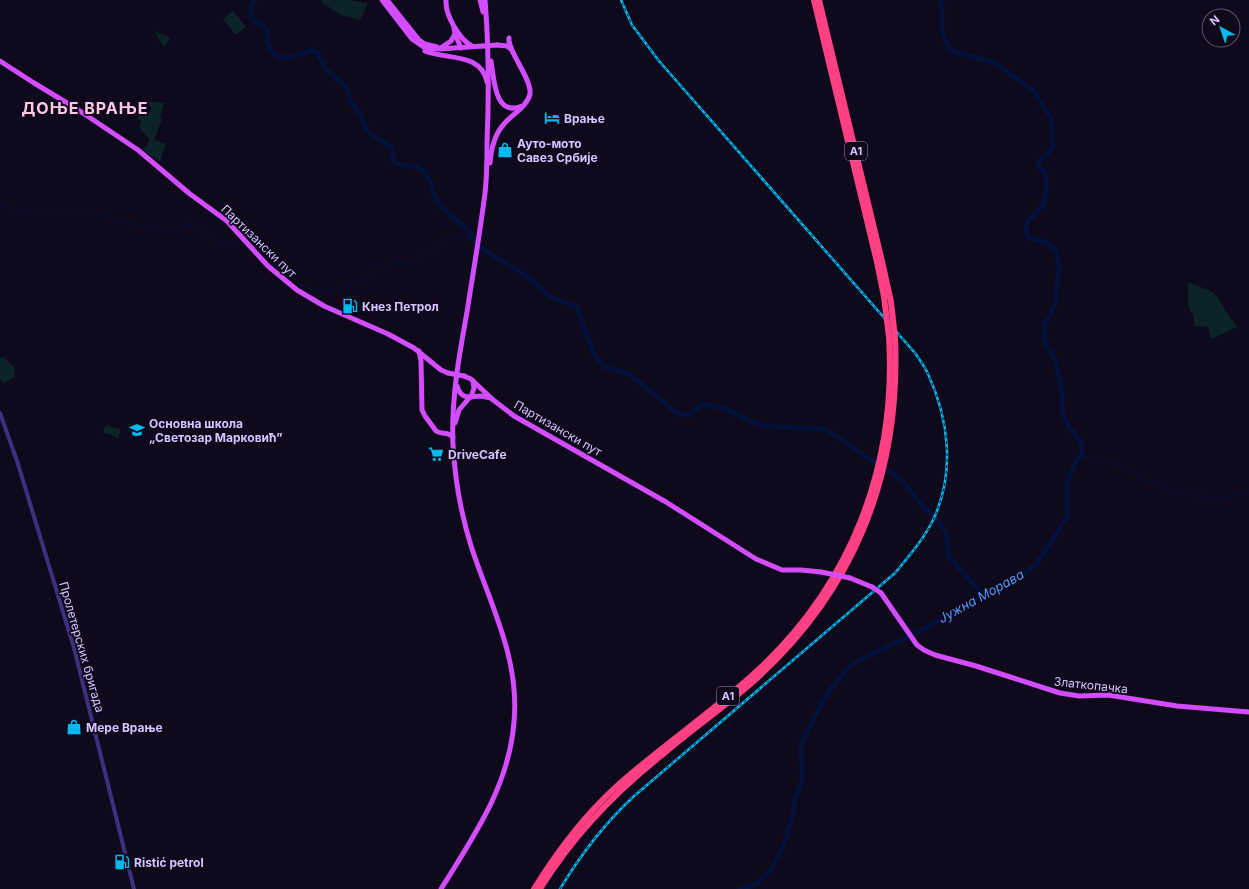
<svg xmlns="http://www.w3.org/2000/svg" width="1249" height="889" viewBox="0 0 1249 889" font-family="Inter,sans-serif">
<rect width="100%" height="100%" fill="#0f091c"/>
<!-- green -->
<g fill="#0c2427">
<path d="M322 0H349L368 3 360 20 341 15 321 2Z"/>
<path d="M233 11 246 27 236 35 223 19Z"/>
<path d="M154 31 171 38 164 47Z"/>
<path d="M150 102 164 103 160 118 162 119 154 140 166 144 160 162 143 150 148 144 149 139 139 127 142 122 137 118 143 110 148 115 152 108 147 103Z"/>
<path d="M1188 282 1206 289 1214 293 1237 327 1211 339 1208 327 1195 326 1193 315 1188 306Z"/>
<path d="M3 356 11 365 14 366 15 377 3 383 0 378V359Z"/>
<path d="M106 425 121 430 118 438 103 432Z"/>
</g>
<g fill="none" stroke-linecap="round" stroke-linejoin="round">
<!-- stream -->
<g stroke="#04113a" stroke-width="1">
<path d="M0 203 25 213 55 211 94 213 137 225 167 230H172L188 224C195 227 202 230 208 235 222 245 225 250 241 239"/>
<path d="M244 238 247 236 251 238 280 267 301 285C318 295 348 288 363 279 370 275 375 268 383 265 394 261 405 265 416 260 443 247 435 232 472 239"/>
<path d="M1082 455 1090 460 1112 462 1145 480 1161 484 1170 490 1191 495 1224 499 1249 490"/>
</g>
<!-- river -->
<g stroke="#04113a" stroke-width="5">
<path d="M254 0C245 25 254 16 267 30 268 35 267 41 269 46 275 66 299 55 312 50L317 53 326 69 347 88 350 101 360 115 368 132 391 147 394 161 397 164 417 167 424 171 431 182 434 195 441 207 470 232 472 239 484 250 530 278 549 296 577 307 594 355 605 367 629 374 678 414 690 415 702 404 723 408 762 426 826 429 866 457 890 471 904 483 926 510 938 520 946 533 949 557 983 595"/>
<path d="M739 889C772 887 787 840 793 813 795 808 794 802 795 798 797 792 801 787 802 781 804 769 799 756 802 744 803 739 807 733 809 728 820 705 834 679 854 663L922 630 976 598 1003 586 1021 576 1037 563 1051 543 1067 516V483L1076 461 1082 455 1081 442 1069 427 1063 414 1061 386 1055 359 1044 341 1045 325 1055 305 1059 265 1056 251 1048 243 1027 237C1023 215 1035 220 1043 204 1047 196 1046 184 1046 175L1038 166V163L1053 148 1051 118 1033 90 995 63 949 50 942 31V6L941 0"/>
</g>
<!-- minor -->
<path stroke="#3d3080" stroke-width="4" d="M0 413 18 464 74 648 134 889"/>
<!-- major -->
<g stroke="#d34cff" stroke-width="5">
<path d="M382 0 412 39 425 48 439 49 483 46"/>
<path d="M387 0 419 40 425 44 437 47"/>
<path d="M446 0C445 15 459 39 472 46"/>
<path d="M480 0 483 12"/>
<path d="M454 28 455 34 461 48"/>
<path d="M497 45 507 46 511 49"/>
<path d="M442 47 451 41 455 34"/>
<path d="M425 51C446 60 481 52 487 82"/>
<path d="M0 61 34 83 77 109 138 150 190 194 227 221 268 266 297 290 324 306 388 334 414 348 441 370 448 373"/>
<path d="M491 61C494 77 494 118 522 106"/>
<path d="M490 163C491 149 494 135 504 124 512 114 527 107 530 94 532 79 507 50 509 38"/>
<path d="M419 351 421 361 422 410 425 416 436 431C442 435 448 431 453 437"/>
<path d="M464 376 471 379 492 399 514 416 666 502 756 559 782 570H801L821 572"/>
<path d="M457 386C459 393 462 397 470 397"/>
<path d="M471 397 474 388 473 381"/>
<path d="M455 423 459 410 470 397 481 396 491 398"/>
<path d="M850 578 872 587"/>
<path d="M881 593 917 645 924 650 935 655 976 666 1060 693 1079 696 1108 695 1177 706 1249 712"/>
<path d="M441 889C474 836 509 786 514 722 520 660 491 606 472 549 461 515 455 480 453 445 451 400 459 356 467 312 473 273 480 233 485 193 487 177 487 160 487 143 489 95 489 48 485 0"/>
</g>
<!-- highway -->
<g stroke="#ff4083" stroke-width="6">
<path d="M814 0 877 262 884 297"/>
<path d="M819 0 881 257 891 302"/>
<path d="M534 889C557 852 583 817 616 787 661 746 712 713 757 671 851 584 897 466 889 337"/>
<path d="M540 889C572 837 614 793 662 755 690 731 720 710 748 686 853 595 901 476 895 338"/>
</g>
<!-- rail casing -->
<g stroke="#00b9f0" stroke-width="2.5">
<path id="rail" d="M560 889C581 854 603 825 633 797L895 573C910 555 924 539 934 518 955 472 949 419 928 374 925 367 920 360 915 353L659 61 632 25 621 0"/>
</g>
<!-- rail -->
<use href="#rail" stroke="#0f091c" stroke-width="1" stroke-dasharray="3" stroke-linecap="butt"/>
<!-- major-bridge -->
<g stroke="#d34cff" stroke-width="5">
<path d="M483 46 497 45"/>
<path d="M448 373 464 376"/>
<path d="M821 572 850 578"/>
<path d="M872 587 881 593"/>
</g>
<!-- highway-bridge -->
<g stroke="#ff4083" stroke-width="6">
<path d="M884 297 889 337"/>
<path d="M891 302 895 338"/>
</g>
</g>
<!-- icons -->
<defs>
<g id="hotel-bare" transform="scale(1.2)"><path d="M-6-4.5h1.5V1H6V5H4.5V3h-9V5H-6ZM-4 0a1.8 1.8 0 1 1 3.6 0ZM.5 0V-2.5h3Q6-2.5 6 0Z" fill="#00b9f0" stroke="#0f091c" stroke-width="2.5" paint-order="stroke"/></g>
<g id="shop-bare" transform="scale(1.2)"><path d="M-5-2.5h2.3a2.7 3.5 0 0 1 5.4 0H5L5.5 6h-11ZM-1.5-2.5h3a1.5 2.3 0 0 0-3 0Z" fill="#00b9f0" stroke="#0f091c" stroke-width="2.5" paint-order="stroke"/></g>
<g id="fuel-bare" transform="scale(1.2)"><path d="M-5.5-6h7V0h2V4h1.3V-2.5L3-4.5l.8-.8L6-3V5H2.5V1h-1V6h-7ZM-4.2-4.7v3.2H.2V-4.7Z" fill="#00b9f0" stroke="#0f091c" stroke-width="2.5" paint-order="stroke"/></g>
<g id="school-bare" transform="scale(1.2)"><path d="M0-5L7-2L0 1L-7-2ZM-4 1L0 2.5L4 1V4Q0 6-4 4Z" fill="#00b9f0" stroke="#0f091c" stroke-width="2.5" paint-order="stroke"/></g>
<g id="supermarket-bare" transform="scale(1.2)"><path d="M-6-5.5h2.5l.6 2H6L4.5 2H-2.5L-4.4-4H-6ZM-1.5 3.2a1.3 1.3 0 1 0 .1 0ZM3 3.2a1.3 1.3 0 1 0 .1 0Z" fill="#00b9f0" stroke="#0f091c" stroke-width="2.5" paint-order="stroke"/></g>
</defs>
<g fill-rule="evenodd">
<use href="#hotel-bare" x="552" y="118"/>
<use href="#shop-bare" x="505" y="150"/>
<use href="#fuel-bare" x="350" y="306"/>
<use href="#school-bare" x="137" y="430"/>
<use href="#supermarket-bare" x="436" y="454"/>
<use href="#shop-bare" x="74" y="727"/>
<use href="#fuel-bare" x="122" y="862"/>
</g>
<g text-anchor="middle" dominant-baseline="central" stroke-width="3.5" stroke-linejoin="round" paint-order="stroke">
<!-- shield labels -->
<g fill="#0f091c" stroke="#988dbb" stroke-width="1">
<rect x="845" y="142" width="22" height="18" rx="3"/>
<rect x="717" y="687" width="22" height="18" rx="3"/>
</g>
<g font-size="11" font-weight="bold" fill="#d3c5ff">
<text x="856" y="151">A1</text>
<text x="728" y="696">A1</text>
</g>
<!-- poi labels -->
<g font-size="12" font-weight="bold" fill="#d3c5ff" stroke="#0f091c" text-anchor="start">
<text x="564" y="118">Врање</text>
<text x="517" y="143">Ауто-мото<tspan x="517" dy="14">Савез Србије</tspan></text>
<text x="362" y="306">Кнез Петрол</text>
<text x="149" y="423">Основна школа<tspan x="149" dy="14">„Светозар Марковић”</tspan></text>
<text x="448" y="454">DriveCafe</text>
<text x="86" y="727">Мере Врање</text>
<text x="134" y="862">Ristić petrol</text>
</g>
<!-- street labels -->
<g font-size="12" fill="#d3c5ff" stroke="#0f091c">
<text transform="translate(259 241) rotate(44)">Партизански пут</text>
<text transform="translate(558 428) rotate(30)">Партизански пут</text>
<text transform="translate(82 647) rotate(74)">Пролетерских бригада</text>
<text transform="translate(1091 685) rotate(6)">Златкопачка</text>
</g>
<!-- water labels -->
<g font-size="13" font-style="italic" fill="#5399ff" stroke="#0f091c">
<text transform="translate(981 596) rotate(-29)">Јужна Морава</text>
</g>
<!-- district labels -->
<g font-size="16" font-weight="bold" letter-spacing="1" fill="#ffc7e3" stroke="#0f091c">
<text x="85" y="108">ДОЊЕ ВРАЊЕ</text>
</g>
</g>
<!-- north arrow -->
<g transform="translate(1221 28) rotate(320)"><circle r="19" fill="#0f091c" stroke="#5d5477"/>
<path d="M0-3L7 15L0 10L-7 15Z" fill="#00b9f0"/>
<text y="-6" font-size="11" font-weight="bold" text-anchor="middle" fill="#d3c5ff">N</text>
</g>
</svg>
